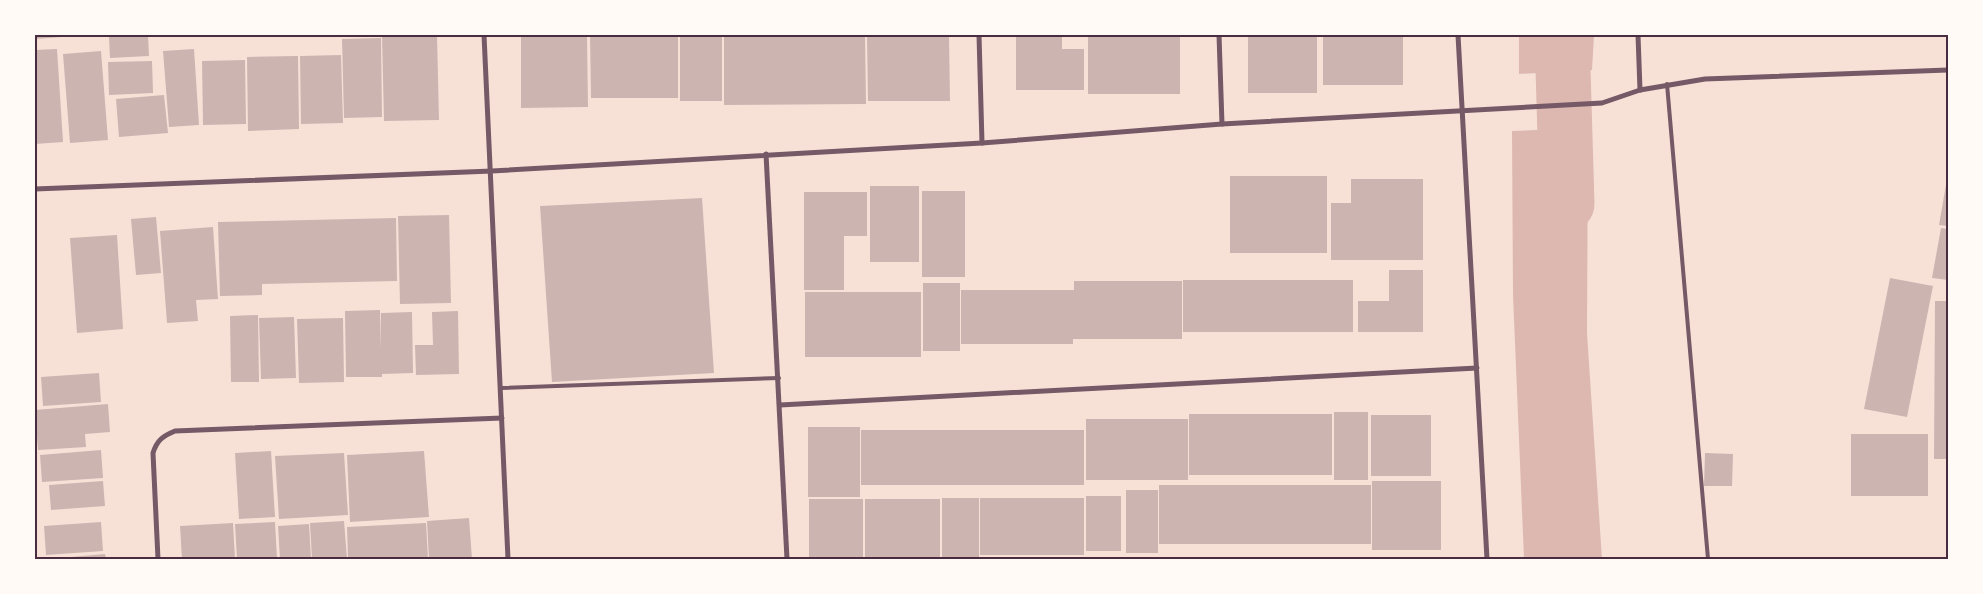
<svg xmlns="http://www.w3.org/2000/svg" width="1983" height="594" viewBox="0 0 1983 594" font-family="'Source Sans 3',sans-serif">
<rect width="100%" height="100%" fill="#f7e1d7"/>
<!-- water -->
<g fill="#dcb8b0">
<path d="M1519 35H1594L1592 70 1519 74Z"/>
<path d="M1588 128 1587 333 1602 559H1524L1513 295 1512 131Z"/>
</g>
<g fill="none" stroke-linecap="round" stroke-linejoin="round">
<!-- river -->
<path stroke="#dcb8b0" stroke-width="55" d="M1562 35 1567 204"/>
</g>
<!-- building -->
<g fill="#ccb4b1">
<path d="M35 35H76V36L35 39Z"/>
<path d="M144 35H148L149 56 110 58 109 37Z"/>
<path d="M382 35H437L439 120 384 121Z"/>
<path d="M521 35H587L588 107 521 108Z"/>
<path d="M590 35H678V98H591Z"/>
<rect x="680" y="35" width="42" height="66"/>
<path d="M724 35H865L866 104 724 105Z"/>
<path d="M867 35H949L950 101H868Z"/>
<path d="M1016 35H1062V49H1084V90H1016Z"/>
<rect x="1248" y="35" width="69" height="58"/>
<rect x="1323" y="35" width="80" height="50"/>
<rect x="1088" y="37" width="92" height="57"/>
<path d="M381 38 382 117 344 118 342 39Z"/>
<path d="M57 49 63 142 35 144V50Z"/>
<path d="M194 49 199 125 169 127 163 51Z"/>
<path d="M101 51 108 140 70 143 63 54Z"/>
<path d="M341 55 343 123 301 124 300 56Z"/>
<path d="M298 56 299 129 248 131 247 57Z"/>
<path d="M245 60 246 124 203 125 202 61Z"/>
<path d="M152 61 153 93 109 95 108 62Z"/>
<path d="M164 95 168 133 119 137 116 99Z"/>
<rect x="1230" y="176" width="97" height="77"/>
<path d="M1351 179H1423V260H1331V203H1351Z"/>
<path d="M1947 179H1948V226L1939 225Z"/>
<rect x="870" y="186" width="49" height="76"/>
<rect x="922" y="191" width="43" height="86"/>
<path d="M804 192H867V236H844V290H804Z"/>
<path d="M702 198 714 373 552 382 540 206Z"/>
<path d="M449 215 451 303 400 304 398 216Z"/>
<path d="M156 217 161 273 136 275 131 219Z"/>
<path d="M396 218 397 281 262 284V295L220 296 218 222Z"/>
<path d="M213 227 218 299 196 300 198 321 167 323 160 231Z"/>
<path d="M1941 228 1948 229V280L1932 278Z"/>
<path d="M117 235 123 329 77 333 70 238Z"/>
<path d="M1389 270H1423V332H1358V301H1389Z"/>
<path d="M1890 278 1933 286 1907 417 1864 409Z"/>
<rect x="1183" y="280" width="170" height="52"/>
<path d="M1074 281H1182V339H1073V344H961V290H1074Z"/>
<rect x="923" y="283" width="37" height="68"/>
<rect x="805" y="292" width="116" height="65"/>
<path d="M1935 301H1948V459H1934Z"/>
<path d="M380 310 381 351V313L412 312 413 373 382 374V377H346L345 311Z"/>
<path d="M458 311 459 374 416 375 415 345H433L432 312Z"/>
<path d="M258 315 259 382H231L230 316Z"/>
<path d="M294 317 296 378 261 379 259 318Z"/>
<path d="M343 318 344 382 299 383 297 319Z"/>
<path d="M99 373 101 402 43 406 41 377Z"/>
<path d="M108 404 110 432 85 434 86 447 38 450 35 410Z"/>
<rect x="1334" y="412" width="34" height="68"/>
<rect x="1189" y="414" width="143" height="61"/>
<rect x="1371" y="415" width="60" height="61"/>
<rect x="1086" y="419" width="102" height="61"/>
<rect x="808" y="427" width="52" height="70"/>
<rect x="861" y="430" width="223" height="55"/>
<rect x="1851" y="434" width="77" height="62"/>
<path d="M101 450 103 478 42 482 40 455Z"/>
<path d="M271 451 275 517 239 519 235 453Z"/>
<path d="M424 451 429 517 350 522 347 455Z"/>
<path d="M344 453 348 515 279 519 275 456Z"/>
<path d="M1705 453 1733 454 1732 486H1704Z"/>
<path d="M103 481 105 506 51 510 49 485Z"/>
<rect x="1372" y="481" width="69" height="69"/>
<rect x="1159" y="485" width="212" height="59"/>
<rect x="1126" y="490" width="32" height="63"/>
<rect x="1086" y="496" width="35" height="55"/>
<rect x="942" y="498" width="37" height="61"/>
<rect x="980" y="498" width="104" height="57"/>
<rect x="809" y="499" width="54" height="60"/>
<rect x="865" y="499" width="75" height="58"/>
<path d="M469 518 472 559H429L427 521Z"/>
<path d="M344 521 347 559H312L310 523Z"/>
<path d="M101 522 103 551 46 555 44 526Z"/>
<path d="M275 522 277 559H237L235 524Z"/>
<path d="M233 523 235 559H182L180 526Z"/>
<path d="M426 523 428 559H348L347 527Z"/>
<path d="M309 524 311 559H280L278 526Z"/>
<path d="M105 554 106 559H59V558Z"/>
</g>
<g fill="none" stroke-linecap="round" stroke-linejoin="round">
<!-- service -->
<g stroke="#755966" stroke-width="4">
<path d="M1667 84 1708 559"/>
<path d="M501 388 779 378"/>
</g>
<!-- minor -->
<g stroke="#755966" stroke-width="5">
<path d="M484 35 508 559"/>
<path d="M979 35 982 143"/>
<path d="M1219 35 1222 124"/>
<path d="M1458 35 1487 559"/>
<path d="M1638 35 1640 90"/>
<path d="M766 154 787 559"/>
<path d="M35 189 492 171 982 143 1222 124 1602 103 1640 90 1705 79 1948 70"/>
<path d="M780 405 1477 368"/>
<path d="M158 559 153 453C157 440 163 436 175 431L502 418"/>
</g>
</g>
<!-- border -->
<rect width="1983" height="594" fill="none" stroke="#fffaf5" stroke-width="72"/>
<rect x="36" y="36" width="1911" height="522" fill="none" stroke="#4a2c40" stroke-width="2"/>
</svg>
